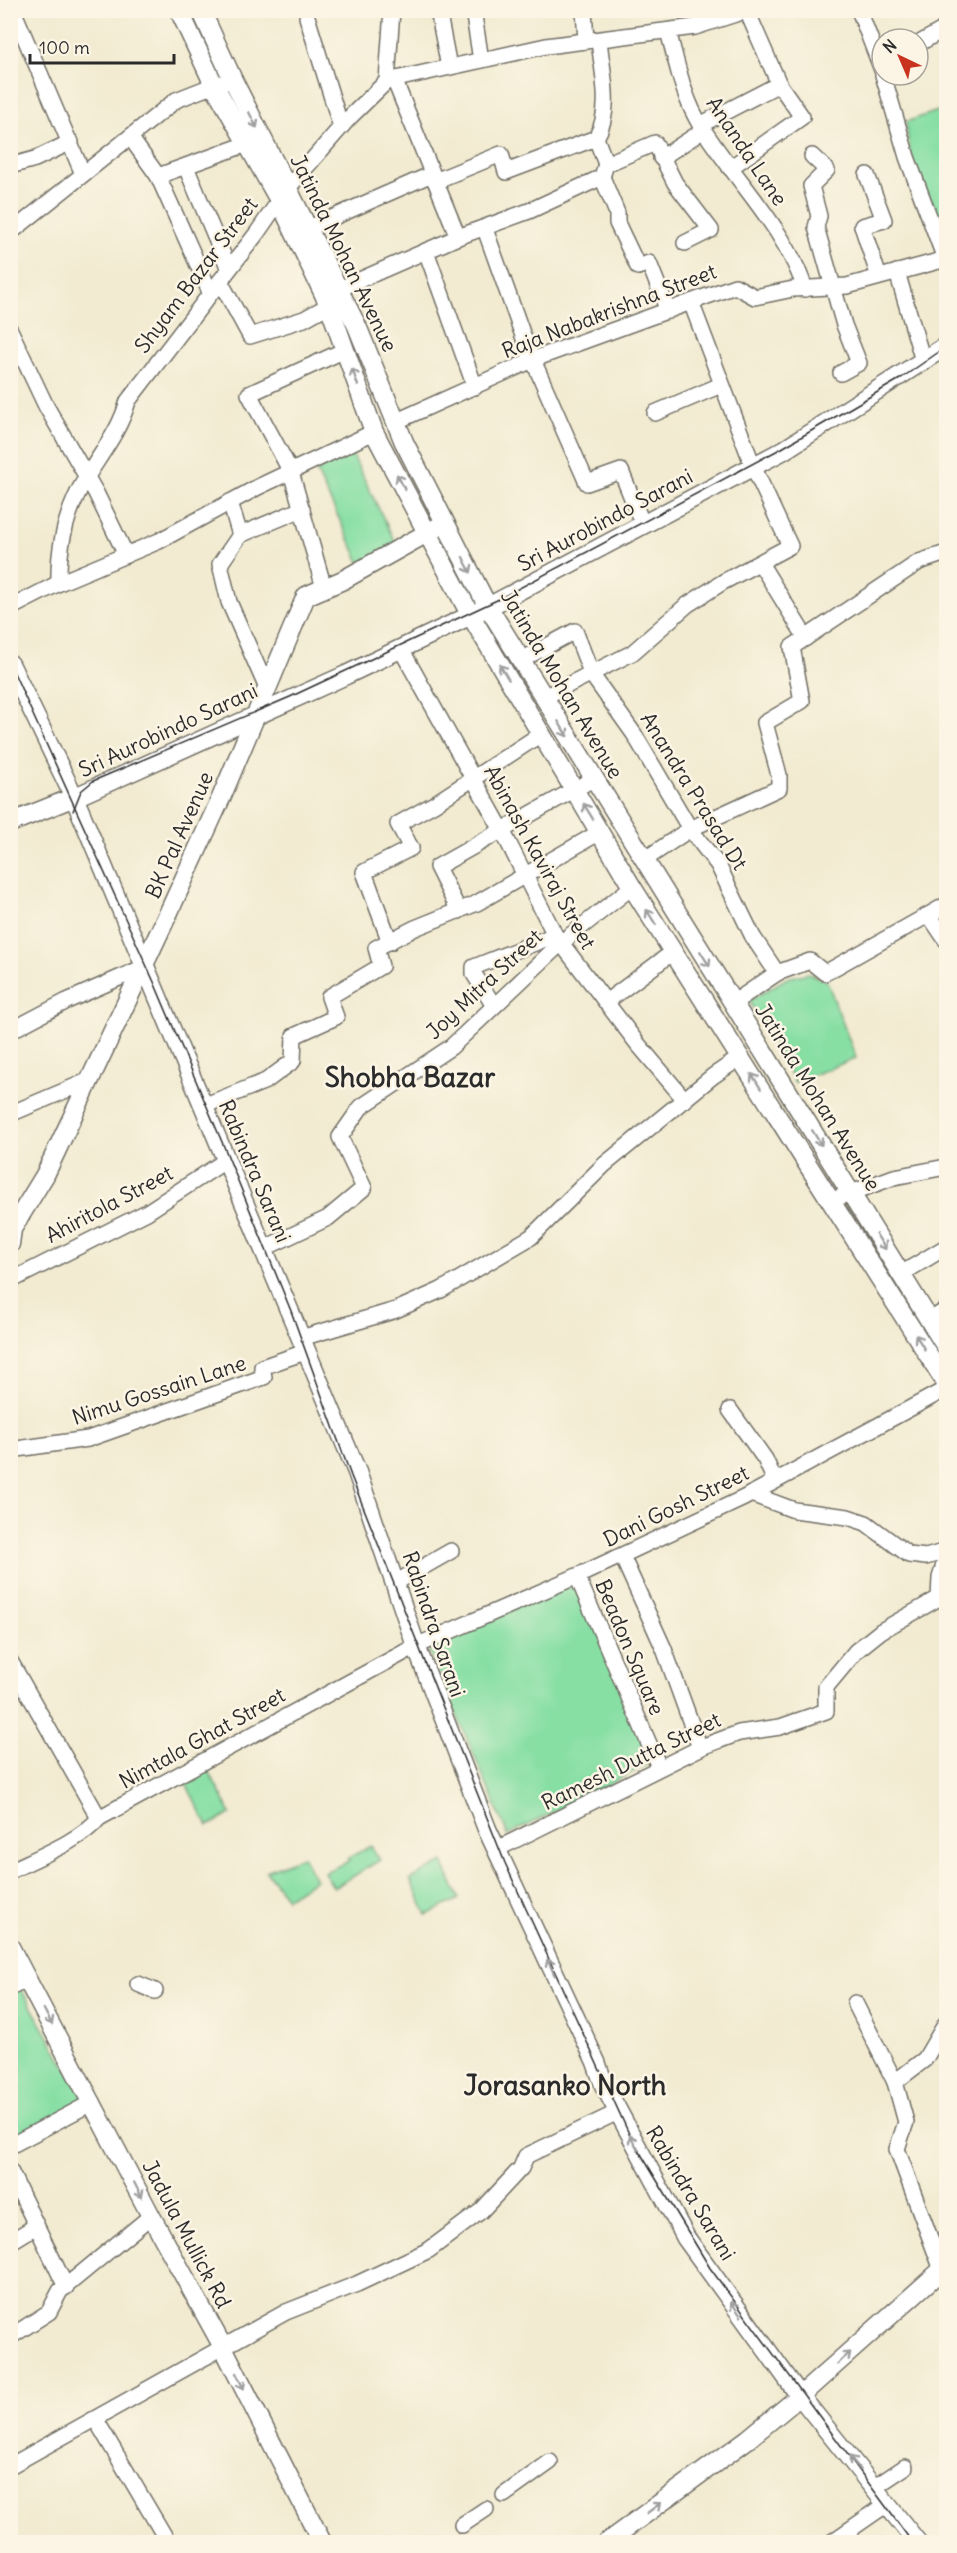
<svg xmlns="http://www.w3.org/2000/svg" width="957" height="2553" viewBox="0 0 957 2553" font-family="Delius,sans-serif">
<rect width="100%" height="100%" fill="#fcf5e5"/>
<filter id="ink" filterUnits="userSpaceOnUse"><feTurbulence type="fractalNoise" baseFrequency=".0167" numOctaves="2"/><feDisplacementMap in="SourceGraphic" scale="12" xChannelSelector="R" yChannelSelector="G"/><feConvolveMatrix kernelMatrix="1 2 1 2 8 2 1 2 1" color-interpolation-filters="sRGB"/></filter>
<filter id="wash" filterUnits="userSpaceOnUse"><feTurbulence type="fractalNoise" baseFrequency=".008" numOctaves="4" result="noise"/><feDisplacementMap in="SourceGraphic" scale="24" xChannelSelector="R" yChannelSelector="G"/><feGaussianBlur stdDeviation="1.35" result="paint"/><feColorMatrix in="noise" values="0 0 0 0 0 0 0 0 0 0 0 0 0 0 0 0 0 1.4 0 .05"/><feComposite in="paint" operator="in"/></filter>
<g filter="url(#wash)">
<rect width="100%" height="100%" fill="#f2ebd1"/>
<!-- green -->
<g fill="#87dfa4" stroke="#598568" stroke-width="1.5">
<path d="M946 108V248L910 157 906 122Z"/>
<path d="M352 454 397 546 361 564 316 471Z"/>
<path d="M808 973 827 981 856 1058 795 1082 749 1001 787 978Z"/>
<path d="M581 1578 657 1760 508 1835 428 1648Z"/>
<path d="M206 1766 231 1814 208 1826 183 1778Z"/>
<path d="M371 1846 380 1860 334 1888 324 1872 350 1861 348 1858Z"/>
<path d="M303 1856 316 1880 287 1898 266 1871Z"/>
<path d="M443 1862 459 1899 427 1915 410 1879Z"/>
<path d="M18 1984 86 2101 11 2139 10 1988Z"/>
</g>
</g>
<g filter="url(#ink)">
<g fill="none" stroke-linecap="round" stroke-linejoin="round">
<!-- minor casing -->
<g stroke="#716e65" stroke-width="18">
<g id="minor">
<path d="M13 10 83 174"/>
<path d="M438 10 449 67"/>
<path d="M473 10 481 60"/>
<path d="M584 10 586 41"/>
<path d="M859 10 882 70"/>
<path d="M942 10 946 22"/>
<path d="M307 17 341 127"/>
<path d="M668 31C677 63 683 98 701 126 735 180 785 227 805 289"/>
<path d="M599 40C602 72 613 110 596 138L606 164"/>
<path d="M918 44 946 28"/>
<path d="M883 75 907 157 945 259"/>
<path d="M394 79 458 237"/>
<path d="M387 81 546 46 695 27 748 10"/>
<path d="M700 125 779 84"/>
<path d="M130 137 158 176 210 292"/>
<path d="M812 156 827 170 811 186 819 216 816 227 844 325 859 363 841 373"/>
<path d="M661 158 704 130"/>
<path d="M10 166 35 159 71 142"/>
<path d="M186 167 229 269"/>
<path d="M730 168 802 117 779 84 747 11"/>
<path d="M867 175 884 220 862 226 879 277"/>
<path d="M158 176 247 144"/>
<path d="M602 177 617 213V223L638 267 649 263 668 311"/>
<path d="M435 181 501 154 506 172 596 138"/>
<path d="M309 228 432 174"/>
<path d="M485 229 532 361"/>
<path d="M10 233 176 100 214 85 233 80"/>
<path d="M426 251 475 387"/>
<path d="M897 272 923 361"/>
<path d="M220 281 250 336 304 319 329 305"/>
<path d="M339 289 458 237 529 211 602 177 606 164 655 143 675 183 711 230 685 243"/>
<path d="M10 330 46 406 96 493 126 555"/>
<path d="M533 360 587 483 621 471 643 525"/>
<path d="M655 413 721 385"/>
<path d="M397 421 537 358 735 286 755 297 793 289 847 286 946 259"/>
<path d="M230 502 240 535 220 564 229 602 266 686"/>
<path d="M240 535 302 509"/>
<path d="M760 563 806 638"/>
<path d="M59 583C58 545 66 511 86 478 102 452 120 430 128 401L257 233 288 188 348 119 387 81 392 10"/>
<path d="M324 588 291 472 249 394 345 350"/>
<path d="M10 608 59 583 159 541 258 487 374 432"/>
<path d="M401 649 503 832 555 935 637 1043 685 1100"/>
<path d="M521 660 575 631 592 675 634 734 690 829 718 865 753 937 777 973"/>
<path d="M544 697 632 653 687 605 723 582 790 546 753 466 691 302"/>
<path d="M644 860 690 829 779 788V775L765 723 802 701 792 647 919 562 946 553"/>
<path d="M459 911 437 867 593 779"/>
<path d="M929 915 946 940"/>
<path d="M390 942 364 872 411 848 398 824 434 804 541 734"/>
<path d="M606 1002 673 952"/>
<path d="M733 1003 777 973 810 961 825 973 946 905"/>
<path d="M494 1006 474 974V967L555 935"/>
<path d="M10 1031 67 1001 144 967"/>
<path d="M203 1106 266 1081 293 1061 294 1036 336 1017 329 997 381 966 376 948 415 928 477 903 600 832"/>
<path d="M10 1114 90 1080"/>
<path d="M832 1200 894 1177 946 1167"/>
<path d="M263 1249 328 1218 364 1188 340 1137 361 1107 451 1047 562 942 632 887"/>
<path d="M901 1274 946 1247"/>
<path d="M10 1281 147 1212 225 1161"/>
<path d="M930 1320 946 1310"/>
<path d="M301 1338 396 1310 441 1290 531 1237 604 1165 713 1076 741 1057"/>
<path d="M730 1410 765 1459 775 1481"/>
<path d="M10 1450 88 1439 264 1377 262 1367 305 1352"/>
<path d="M751 1494 794 1510 848 1517 866 1523 909 1555 926 1557 946 1551"/>
<path d="M622 1556 664 1649 700 1748"/>
<path d="M577 1576 659 1767"/>
<path d="M395 1583 451 1551"/>
<path d="M10 1661 99 1818"/>
<path d="M497 1849 704 1746 739 1733 780 1727 826 1711V1687L856 1651 881 1631 939 1598 940 1578 946 1558"/>
<path d="M10 1871C36 1858 82 1840 99 1818L416 1646 584 1573 744 1498 946 1389"/>
<path d="M138 1984 155 1991"/>
<path d="M10 1988 28 1979"/>
<path d="M855 2003 895 2082"/>
<path d="M10 2146 93 2102"/>
<path d="M10 2171 66 2287"/>
<path d="M10 2242 36 2226"/>
<path d="M942 2270 897 2149 906 2122 895 2082 925 2059 946 2023"/>
<path d="M10 2337 49 2312 60 2291 151 2216"/>
<path d="M96 2420 168 2542"/>
<path d="M10 2466 286 2312 357 2284 429 2250 481 2211 521 2168 526 2156 618 2112"/>
<path d="M875 2487 905 2467"/>
<path d="M504 2495 550 2462"/>
<path d="M462 2525 486 2509"/>
<path d="M832 2542 887 2504"/>
</g>
</g>
<!-- major casing -->
<g stroke="#716e65" stroke-width="21">
<g id="major">
<path d="M179 10 214 85 279 200 329 305 374 432 471 616 632 887 946 1383"/>
<path d="M201 10 233 80 357 326 404 442 487 605 946 1347"/>
<path d="M10 664 74 797 357 1472 416 1646 487 1829 596 2062 604 2085 686 2238 800 2396 917 2542"/>
<path d="M10 823 82 794 346 675 488 607 784 450 946 346"/>
<path d="M10 1244 12 1229 45 1175 168 914 221 798 306 596 343 580 436 528"/>
<path d="M10 1947 151 2216 223 2347 322 2542"/>
<path d="M607 2542 748 2439 800 2396 946 2266"/>
</g>
</g>
<!-- minor -->
<use href="#minor" stroke="#fff" stroke-width="15"/>
<!-- major -->
<use href="#major" stroke="#fff" stroke-width="18"/>
<!-- tram -->
<g stroke="#2b2b2b" stroke-width="1.5">
<path d="M10 664 154 982 225 1149 291 1311 351 1476 505 1863 630 2136 710 2268 912 2542"/>
<path d="M73 811 81 791 93 781 290 697 497 600 782 448 900 379 946 347"/>
</g>
</g>
<!-- one-way arrows -->
<defs><path id="oneway-shaft" d="M-6 0H5M1.5-3L5.5 0L1.5 3" fill="none" stroke-width="1.6" stroke-linecap="round" stroke-linejoin="round" transform="scale(1.5)"/></defs>
<g stroke="#a0a0a0">
<use href="#oneway-shaft" transform="translate(253 120) rotate(63)"/>
<use href="#oneway-shaft" transform="translate(355 377) rotate(-109)"/>
<use href="#oneway-shaft" transform="translate(401 482) rotate(-118)"/>
<use href="#oneway-shaft" transform="translate(467 565) rotate(63)"/>
<use href="#oneway-shaft" transform="translate(504 672) rotate(-121)"/>
<use href="#oneway-shaft" transform="translate(563 729) rotate(59)"/>
<use href="#oneway-shaft" transform="translate(588 811) rotate(-121)"/>
<use href="#oneway-shaft" transform="translate(651 917) rotate(-122)"/>
<use href="#oneway-shaft" transform="translate(705 959) rotate(58)"/>
<use href="#oneway-shaft" transform="translate(756 1081) rotate(-122)"/>
<use href="#oneway-shaft" transform="translate(817 1138) rotate(58)"/>
<use href="#oneway-shaft" transform="translate(881 1242) rotate(58)"/>
<use href="#oneway-shaft" transform="translate(920 1342) rotate(-122)"/>
<use href="#oneway-shaft" transform="translate(551 1967) rotate(-115)"/>
<use href="#oneway-shaft" transform="translate(48 2017) rotate(62)"/>
<use href="#oneway-shaft" transform="translate(634 2143) rotate(-119)"/>
<use href="#oneway-shaft" transform="translate(138 2190) rotate(63)"/>
<use href="#oneway-shaft" transform="translate(736 2309) rotate(-125)"/>
<use href="#oneway-shaft" transform="translate(844 2358) rotate(-42)"/>
<use href="#oneway-shaft" transform="translate(240 2381) rotate(64)"/>
<use href="#oneway-shaft" transform="translate(855 2463) rotate(-129)"/>
<use href="#oneway-shaft" transform="translate(654 2508) rotate(-36)"/>
</g>
</g>
<g text-anchor="middle" dominant-baseline="central" stroke-width="5" stroke-linejoin="round" paint-order="stroke">
<!-- street labels -->
<g font-size="21" fill="#2b2b2b" stroke="#fcf5e5">
<text transform="translate(747 151) rotate(56)">Ananda Lane</text>
<text transform="translate(344 253) rotate(64)">Jatinda Mohan Avenue</text>
<text transform="translate(196 275) rotate(-53)">Shyam Bazar Street</text>
<text transform="translate(609 311) rotate(-21)">Raja Nabakrishna Street</text>
<text transform="translate(605 520) rotate(-28)">Sri Aurobindo Sarani</text>
<text transform="translate(562 684) rotate(59)">Jatinda Mohan Avenue</text>
<text transform="translate(168 730) rotate(-25)">Sri Aurobindo Sarani</text>
<text transform="translate(694 791) rotate(58)">Anandra Prasad Dt</text>
<text transform="translate(179 835) rotate(-66)">BK Pal Avenue</text>
<text transform="translate(540 857) rotate(61)">Abinash Kaviraj Street</text>
<text transform="translate(484 984) rotate(-43)">Joy Mitra Street</text>
<text transform="translate(818 1097) rotate(58)">Jatinda Mohan Avenue</text>
<text transform="translate(255 1171) rotate(67)">Rabindra Sarani</text>
<text transform="translate(109 1204) rotate(-28)">Ahiritola Street</text>
<text transform="translate(159 1390) rotate(-18)">Nimu Gossain Lane</text>
<text transform="translate(676 1506) rotate(-26)">Dani Gosh Street</text>
<text transform="translate(434 1624) rotate(71)">Rabindra Sarani</text>
<text transform="translate(630 1647) rotate(67)">Beadon Square</text>
<text transform="translate(202 1738) rotate(-29)">Nimtala Ghat Street</text>
<text transform="translate(631 1761) rotate(-26)">Ramesh Dutta Street</text>
<text transform="translate(691 2193) rotate(59)">Rabindra Sarani</text>
<text transform="translate(187 2234) rotate(62)">Jadula Mullick Rd</text>
</g>
<!-- district labels -->
<g font-size="27" font-weight="bold" fill="#2b2b2b" stroke="#fcf5e5">
<text x="410" y="1077">Shobha Bazar</text>
<text x="565" y="2085">Jorasanko North</text>
</g>
</g>
<!-- margin -->
<rect width="957" height="2553" fill="none" stroke="#fcf5e5" stroke-width="36"/>
<!-- north arrow -->
<g transform="translate(900 57) rotate(316)"><circle r="28" fill="#fcf5e5" stroke="#a8a49b" stroke-width="1.5"/>
<path d="M0-4.5L10 22L0 15L-10 22Z" fill="#c8321e"/>
<text y="-9" font-size="16" font-weight="bold" text-anchor="middle" fill="#2b2b2b">N</text>
</g>
<!-- scale -->
<path d="M30 54v9h144v-9" fill="none" stroke="#2b2b2b" stroke-width="3"/>
<text x="39" y="54" font-size="18" fill="#2b2b2b" stroke="#fcf5e5" stroke-width="4.5" paint-order="stroke">100 m</text>
</svg>
